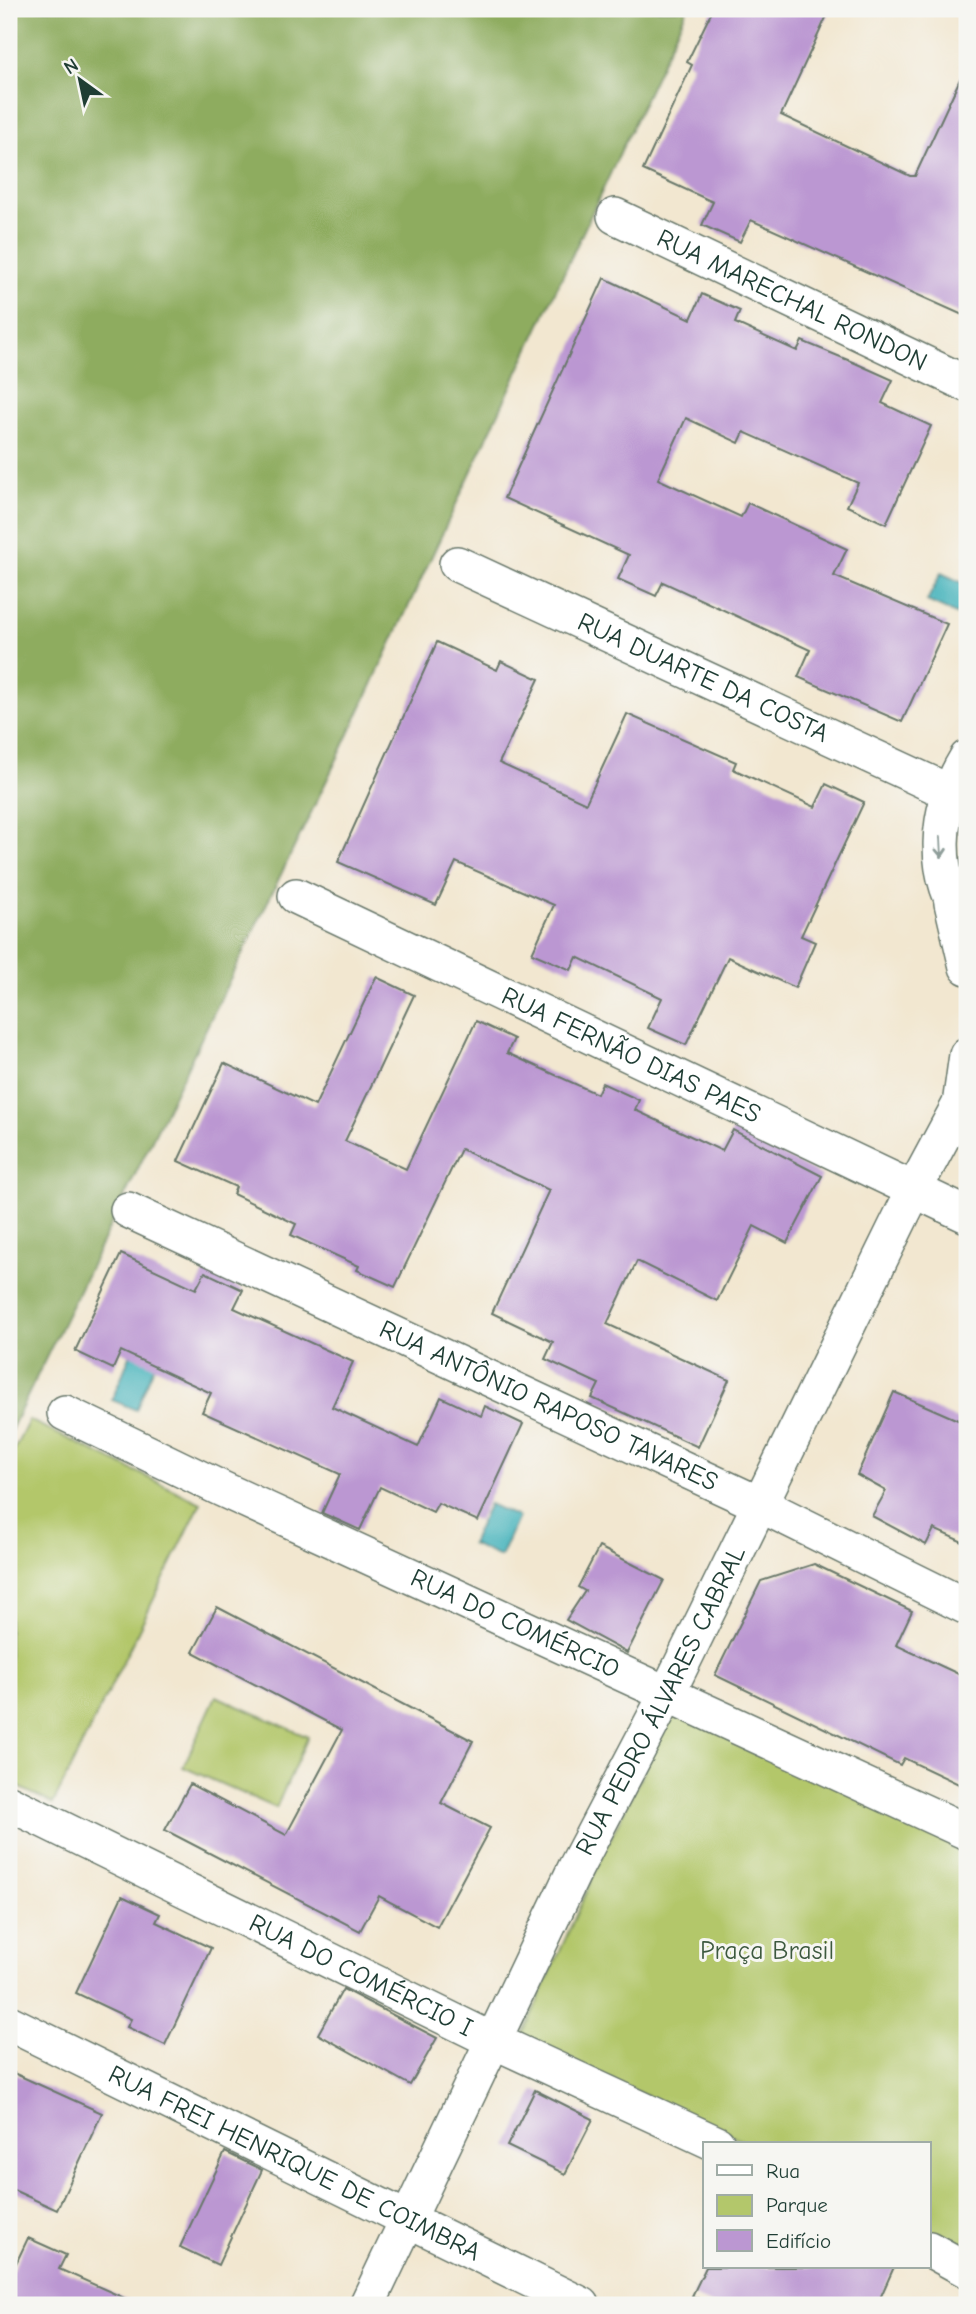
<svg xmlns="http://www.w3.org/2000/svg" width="976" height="2314" viewBox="0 0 976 2314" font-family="'Comic Neue',sans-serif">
<rect width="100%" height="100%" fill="#f6f6f2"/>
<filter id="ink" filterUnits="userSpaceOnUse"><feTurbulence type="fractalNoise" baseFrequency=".0143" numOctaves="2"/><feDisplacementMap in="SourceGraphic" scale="14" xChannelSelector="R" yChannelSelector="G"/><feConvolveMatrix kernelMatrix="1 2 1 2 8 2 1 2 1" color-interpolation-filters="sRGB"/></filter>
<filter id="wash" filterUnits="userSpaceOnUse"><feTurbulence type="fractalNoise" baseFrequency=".00686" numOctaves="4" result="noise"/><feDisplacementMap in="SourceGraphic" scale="28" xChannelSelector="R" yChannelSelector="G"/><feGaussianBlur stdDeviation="1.57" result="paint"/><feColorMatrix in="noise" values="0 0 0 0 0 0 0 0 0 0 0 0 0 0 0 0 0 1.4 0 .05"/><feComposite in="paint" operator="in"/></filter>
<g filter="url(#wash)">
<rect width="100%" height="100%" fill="#f2e7d0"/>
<!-- green -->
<g fill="#b3c76b" stroke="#698250" stroke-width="2">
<path d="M29 1420 201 1503 53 1804 9 1782V1460Z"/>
<path d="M216 1696 308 1737 276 1808 183 1767Z"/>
<path d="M676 1707 967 1847V2253L929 2233V2144H751L521 2039 606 1847Z"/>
</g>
<!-- forest -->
<path fill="#8eac5f" stroke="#56744a" stroke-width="2" d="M9 9H687L341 751 9 1434Z"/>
<!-- water -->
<g fill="#41b1ba" stroke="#307777" stroke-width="2">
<path d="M941 573 967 585V601L960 616 927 601Z"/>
<path d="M134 1346 159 1355 136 1410 112 1400Z"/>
<path d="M489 1504 518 1517 500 1557 471 1544Z"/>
</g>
<g id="blocks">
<!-- building -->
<g fill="#bb97d2">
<path d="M713 9H830L781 115 910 176H915L967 64V317L751 220 740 242 702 225 713 202 643 170 692 65 687 62Z"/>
<path d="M604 278 691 319 702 294 740 311 735 323 797 351 802 341 855 363 893 380 882 403 931 426 886 524 847 506 858 483 744 432 739 443 686 418 658 479 741 517 748 503 847 549 834 576 947 624 902 722 798 677 810 650 663 582 656 596 618 579 629 555 504 498Z"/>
<path d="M437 642 497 670 501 661 539 679 499 763 586 803 627 714 736 762 733 769 815 807 826 784 864 802 801 936 815 942 795 988 728 957 686 1045 648 1028 662 998 577 957 571 970 532 953 554 905 456 862 436 905 338 862Z"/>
<path d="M376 977 414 995 345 1141 406 1169 476 1021 514 1039 507 1053 597 1094 602 1083 639 1100 635 1110 722 1151 733 1130 822 1176 787 1243 754 1226 717 1301 637 1261 607 1324 729 1380 698 1447 592 1398 599 1384 545 1359 553 1342 492 1313 549 1190 461 1149 395 1287 357 1270 359 1266 291 1235 296 1224 233 1194 236 1187 178 1161 224 1063 315 1106Z"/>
<path d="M121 1254 196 1289 205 1272 243 1290 234 1308 353 1362 332 1407 418 1447 441 1397 481 1416 485 1406 523 1424 478 1521 438 1503 433 1512 380 1487 360 1530 322 1513 340 1474 202 1412 211 1393 121 1351 113 1369 75 1351Z"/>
<path d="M894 1392 967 1424V1544L934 1529 926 1545 872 1516 886 1491 857 1475Z"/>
<path d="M599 1547 664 1580 627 1653 566 1620 585 1591 578 1587Z"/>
<path d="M814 1564 912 1611 896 1645 967 1678V1788L904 1758 900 1765 715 1675 761 1581Z"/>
<path d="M217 1607 473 1741 441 1803 490 1828 437 1927 379 1896 360 1931 165 1830 190 1784 286 1835 342 1730 193 1652Z"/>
<path d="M122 1896 160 1914 156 1922 211 1948 165 2045 127 2027 131 2019 76 1993Z"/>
<path d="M343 1989 437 2038 410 2085 318 2034Z"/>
<path d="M9 2071 102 2113 57 2210 9 2188Z"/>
<path d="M535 2090 593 2119 565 2174 507 2146Z"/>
<path d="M225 2152 262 2170 218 2265 180 2247Z"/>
<path d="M28 2238 66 2255 59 2269 140 2305H9V2278Z"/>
<path d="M706 2267H894L877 2305H712L692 2296Z"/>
</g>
</g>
</g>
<g filter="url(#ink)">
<use href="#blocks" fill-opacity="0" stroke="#69786b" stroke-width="2"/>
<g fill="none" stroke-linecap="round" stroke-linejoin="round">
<!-- minor casing -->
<g stroke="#69786b" stroke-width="38">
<g id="minor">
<path id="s1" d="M615 216 967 384"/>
<path id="s2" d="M457 564 949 792"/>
<path d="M967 758C935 810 930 874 967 925"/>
<path id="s3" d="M296 896 967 1215"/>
<path d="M952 903 967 967"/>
<path d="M961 1098 967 1055"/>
<path id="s4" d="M128 1210 759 1504 967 1607"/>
<path id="s5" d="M65 1413 222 1489 967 1832"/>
<path id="s6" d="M9 1803 494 2041 717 2144"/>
<path id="s7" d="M9 2023 582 2305"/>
<path d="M929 2249 967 2270"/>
<path id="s8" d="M367 2305 576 1867 668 1692 915 1188 967 1091"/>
</g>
</g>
<!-- minor -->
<use href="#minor" stroke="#fff" stroke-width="35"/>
</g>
<!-- one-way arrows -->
<defs><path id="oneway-shaft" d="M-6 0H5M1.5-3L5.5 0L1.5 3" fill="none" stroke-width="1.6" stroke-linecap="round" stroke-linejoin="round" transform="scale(1.75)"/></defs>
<use stroke="#8f9e9a" href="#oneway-shaft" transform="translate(941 847) rotate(87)"/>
</g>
<g text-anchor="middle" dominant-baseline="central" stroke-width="6" stroke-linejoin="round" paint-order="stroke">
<!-- street labels -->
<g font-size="26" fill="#1f3d34" stroke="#f6f6f2">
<text stroke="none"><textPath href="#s1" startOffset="196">RUA MARECHAL RONDON</textPath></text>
<text stroke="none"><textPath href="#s2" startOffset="271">RUA DUARTE DA COSTA</textPath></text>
<text stroke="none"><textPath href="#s3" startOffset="371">RUA FERNÃO DIAS PAES</textPath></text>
<text stroke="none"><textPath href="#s4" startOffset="464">RUA ANTÔNIO RAPOSO TAVARES</textPath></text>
<text stroke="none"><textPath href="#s5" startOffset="497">RUA DO COMÉRCIO</textPath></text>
<text stroke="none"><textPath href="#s8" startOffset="672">RUA PEDRO ÁLVARES CABRAL</textPath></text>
<text stroke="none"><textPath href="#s6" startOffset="392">RUA DO COMÉRCIO I</textPath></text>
<text stroke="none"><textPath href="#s7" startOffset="318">RUA FREI HENRIQUE DE COIMBRA</textPath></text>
</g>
<!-- park labels -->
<g font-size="26" fill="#3d593f" stroke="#f6f6f2">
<text x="767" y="1951">Praça Brasil</text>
</g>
</g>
<!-- margin -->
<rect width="976" height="2314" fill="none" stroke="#f6f6f2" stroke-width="35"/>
<!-- legend -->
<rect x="703" y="2142" width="228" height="126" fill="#f6f6f2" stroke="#a0aca6" stroke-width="2"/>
<rect x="717" y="2165" width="35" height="10" fill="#ffffff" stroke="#a0aca6" stroke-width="2"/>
<text x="766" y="2178" font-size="21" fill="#1f3d34">Rua</text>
<rect x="717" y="2195" width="35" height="21" fill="#b3c76b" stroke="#a0aca6" stroke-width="2"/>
<text x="766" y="2212" font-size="21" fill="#1f3d34">Parque</text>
<rect x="717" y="2230" width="35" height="21" fill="#bb97d2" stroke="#a0aca6" stroke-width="2"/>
<text x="766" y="2248" font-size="21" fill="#1f3d34">Edifício</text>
<!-- north arrow -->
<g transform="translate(80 80) rotate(327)" stroke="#f6f6f2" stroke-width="5" paint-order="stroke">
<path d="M0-5L12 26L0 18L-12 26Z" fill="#1f3d34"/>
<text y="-10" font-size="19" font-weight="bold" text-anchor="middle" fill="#1f3d34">N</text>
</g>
</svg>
